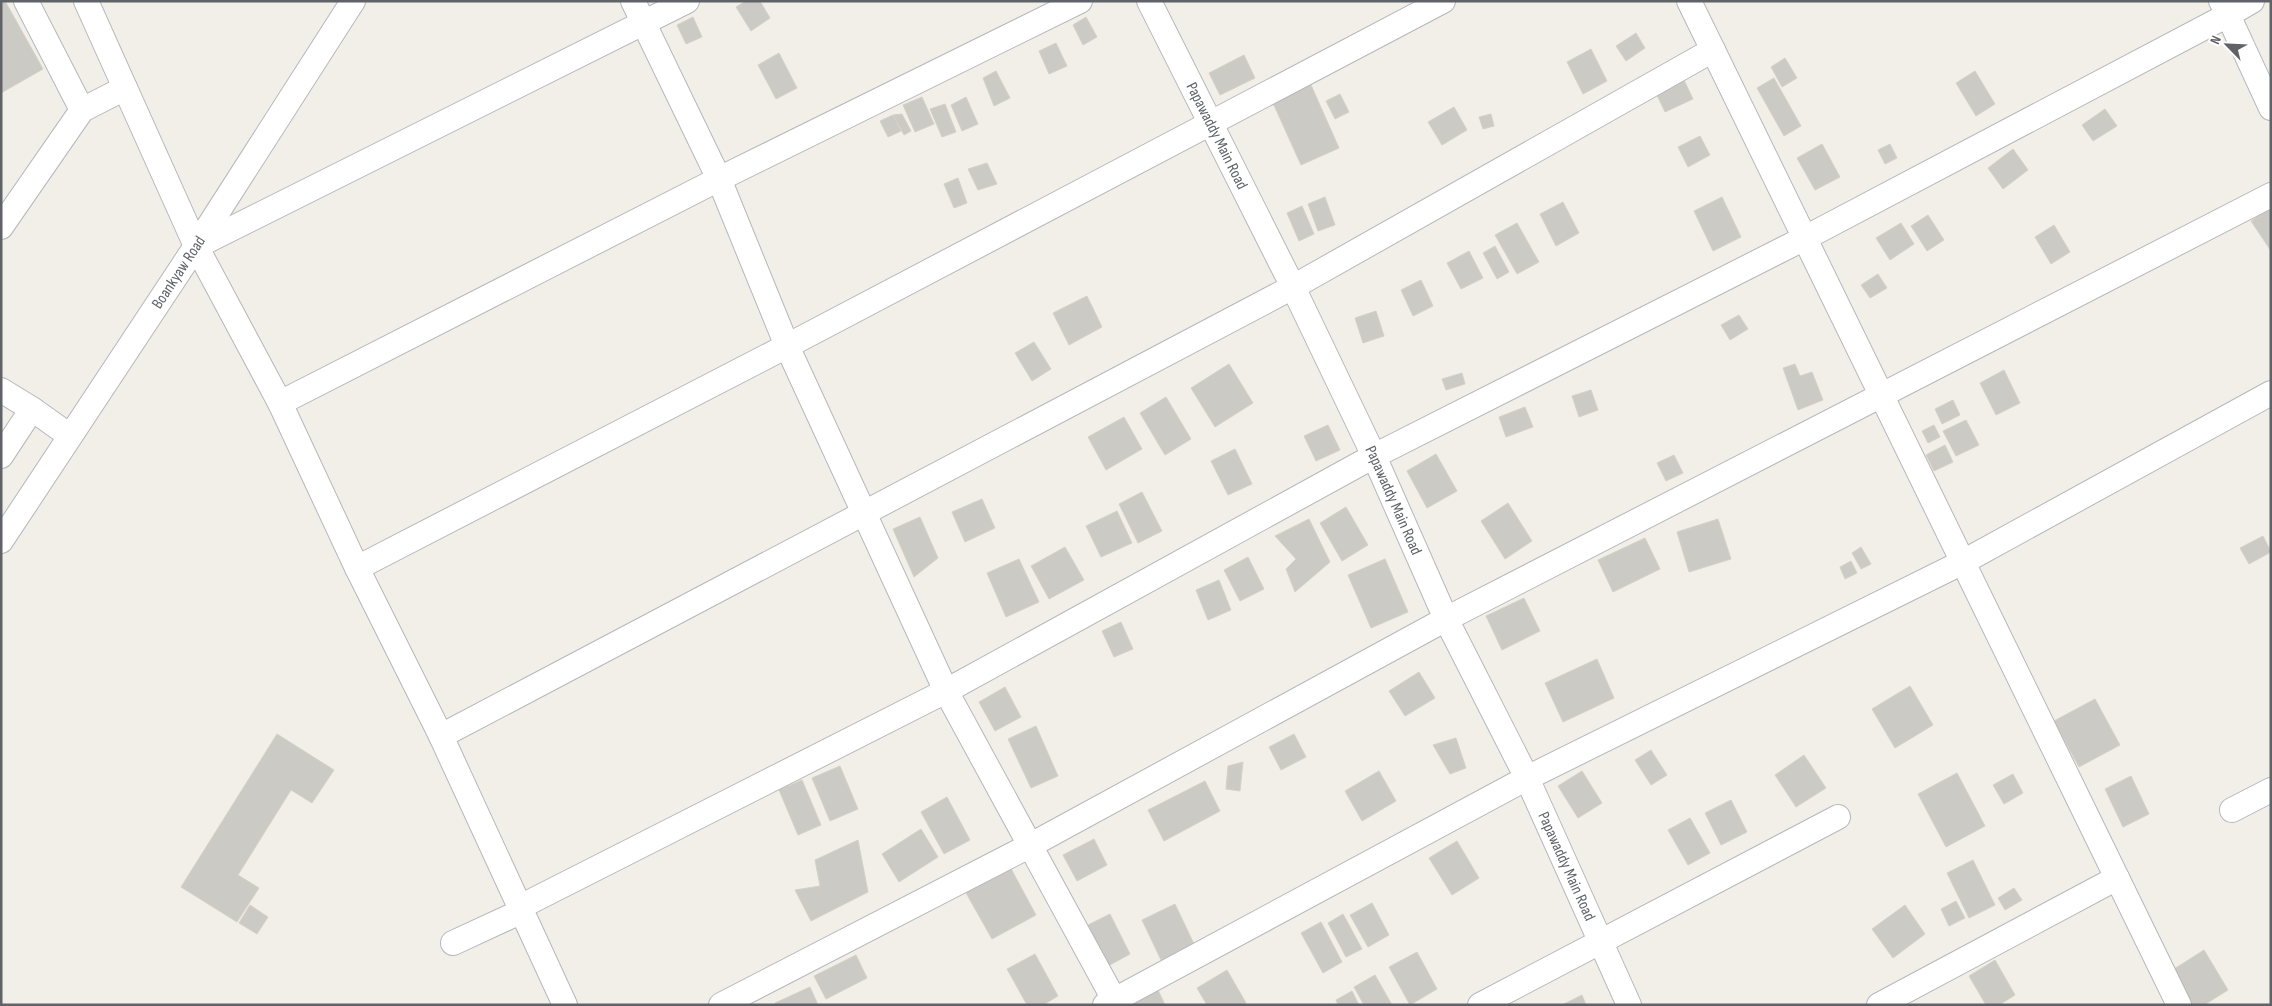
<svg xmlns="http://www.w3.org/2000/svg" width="2272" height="1006" viewBox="0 0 2272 1006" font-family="'Sofia Sans Condensed',sans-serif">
<rect width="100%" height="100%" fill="#f1efe8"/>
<!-- building -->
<g fill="#cccac5" stroke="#d6d1c6">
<path d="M1 1H5L43 69 1 93Z"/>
<path d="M746 1H760L770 18 751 31 736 7Z"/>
<path d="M693 17 702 37 686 44 677 25Z"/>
<path d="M1086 17 1097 37 1083 45 1073 25Z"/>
<path d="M1636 33 1645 48 1626 61 1616 46Z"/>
<path d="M1056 43 1067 66 1049 74 1039 51Z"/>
<path d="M1591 49 1607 81 1583 94 1567 62Z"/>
<path d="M779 53 797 88 776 99 758 65Z"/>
<path d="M1244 55 1255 78 1220 95 1209 73Z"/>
<path d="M1785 58 1797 78 1782 87 1771 67Z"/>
<path d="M996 71 1010 98 994 106 983 78Z"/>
<path d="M1975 71 1995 104 1976 116 1956 83Z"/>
<path d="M1683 78 1693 99 1665 112 1655 91Z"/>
<path d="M1774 78 1801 126 1784 136 1757 88Z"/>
<path d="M1311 85 1339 148 1301 165 1273 103Z"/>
<path d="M1340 94 1349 112 1335 119 1326 101Z"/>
<path d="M922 97 934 124 915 132 903 105Z"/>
<path d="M966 97 978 124 962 131 951 105Z"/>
<path d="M945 104 956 132 942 137 930 109Z"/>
<path d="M1454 107 1467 130 1442 145 1428 122Z"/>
<path d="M2105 109 2117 126 2093 141 2082 125Z"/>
<path d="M902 114 911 131 904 135 893 115Z"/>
<path d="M1491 114 1494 126 1483 129 1479 117Z"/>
<path d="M893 115 901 131 888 137 880 121Z"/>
<path d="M1700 136 1710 155 1688 167 1678 147Z"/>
<path d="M1822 144 1840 177 1815 190 1797 158Z"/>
<path d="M1890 144 1897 158 1885 164 1878 150Z"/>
<path d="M2013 149 2028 170 2003 189 1988 168Z"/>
<path d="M987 163 997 184 978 190 968 169Z"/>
<path d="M958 178 967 203 954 208 944 184Z"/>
<path d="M1325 197 1335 225 1318 231 1308 204Z"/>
<path d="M1722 197 1741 237 1713 251 1694 211Z"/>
<path d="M1563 202 1579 233 1556 246 1540 214Z"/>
<path d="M1302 206 1314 234 1299 241 1287 213Z"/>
<path d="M2269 209 2271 212V251L2251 221Z"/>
<path d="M1928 215 1944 240 1927 251 1911 226Z"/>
<path d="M1517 223 1539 262 1517 274 1495 235Z"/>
<path d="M1901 223 1914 244 1890 260 1876 238Z"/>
<path d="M2054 225 2070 252 2051 264 2035 237Z"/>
<path d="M1495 246 1509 272 1497 279 1483 253Z"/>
<path d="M1469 251 1483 278 1461 289 1447 263Z"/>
<path d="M1878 274 1887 288 1870 298 1861 285Z"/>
<path d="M1421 280 1433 306 1413 316 1401 290Z"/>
<path d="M1087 296 1102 327 1069 345 1053 313Z"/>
<path d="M1376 311 1384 336 1363 343 1355 318Z"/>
<path d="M1739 315 1748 329 1730 340 1721 325Z"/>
<path d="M1034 342 1051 369 1032 381 1015 353Z"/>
<path d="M1229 364 1253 403 1215 427 1191 388Z"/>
<path d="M1795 364 1800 376 1812 372 1823 400 1798 410 1783 368Z"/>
<path d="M2004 370 2020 403 1996 415 1980 383Z"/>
<path d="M1462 373 1465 384 1446 390 1442 379Z"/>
<path d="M1591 390 1598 410 1579 417 1572 396Z"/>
<path d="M1166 397 1191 439 1165 455 1140 413Z"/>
<path d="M1953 400 1960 415 1942 424 1935 409Z"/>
<path d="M1525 407 1533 427 1506 437 1499 417Z"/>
<path d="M1124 417 1142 449 1106 470 1088 437Z"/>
<path d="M1966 420 1979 445 1956 456 1943 431Z"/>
<path d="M1328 425 1340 450 1316 461 1304 436Z"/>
<path d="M1934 425 1940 437 1928 443 1922 431Z"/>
<path d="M1945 445 1953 462 1934 471 1926 455Z"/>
<path d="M1235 449 1252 484 1228 495 1211 461Z"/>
<path d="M1436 454 1457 491 1427 508 1407 471Z"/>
<path d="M1674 455 1683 473 1666 481 1657 463Z"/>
<path d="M1142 492 1162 531 1138 543 1119 504Z"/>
<path d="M982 499 995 528 965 542 952 512Z"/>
<path d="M1508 503 1532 541 1505 559 1481 521Z"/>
<path d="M1346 507 1368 545 1342 561 1320 523Z"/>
<path d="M1117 511 1132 543 1101 557 1086 526Z"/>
<path d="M920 517 938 558 914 577 893 529Z"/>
<path d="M1309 519 1330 562 1295 592 1286 569 1296 559 1275 536Z"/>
<path d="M1718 519 1731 559 1689 572 1677 532Z"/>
<path d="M2263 536 2271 552 2249 564 2240 548Z"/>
<path d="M1645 538 1660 569 1613 592 1598 560Z"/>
<path d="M1065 547 1084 580 1049 599 1031 566Z"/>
<path d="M1861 547 1871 564 1861 569 1852 553Z"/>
<path d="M1248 557 1264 589 1240 601 1224 570Z"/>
<path d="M1019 559 1039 602 1006 617 987 573Z"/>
<path d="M1385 559 1408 612 1371 628 1348 575Z"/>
<path d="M1851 561 1857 573 1845 579 1840 567Z"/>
<path d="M1219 580 1231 610 1208 620 1196 590Z"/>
<path d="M1524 598 1540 631 1502 650 1486 616Z"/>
<path d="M1121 622 1133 649 1114 657 1102 631Z"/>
<path d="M1597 659 1614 698 1563 722 1545 683Z"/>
<path d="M1419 672 1435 698 1405 716 1389 691Z"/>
<path d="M1910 686 1933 725 1895 748 1872 709Z"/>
<path d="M1005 687 1021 717 995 731 979 702Z"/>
<path d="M2095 699 2120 745 2079 767 2054 721Z"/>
<path d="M1036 726 1058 776 1031 788 1008 739Z"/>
<path d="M277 734 334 770 312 803 291 790 238 875 259 888 237 922 181 887Z"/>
<path d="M1294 734 1306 757 1281 770 1269 747Z"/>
<path d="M1456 738 1466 768 1450 774 1433 745Z"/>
<path d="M1651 750 1667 775 1651 785 1635 760Z"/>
<path d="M1804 755 1826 788 1796 807 1775 775Z"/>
<path d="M1243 762 1240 791 1226 789 1228 766Z"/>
<path d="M840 766 858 809 830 821 812 778Z"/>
<path d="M1379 771 1396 801 1362 821 1345 791Z"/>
<path d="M1582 771 1602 803 1578 818 1558 786Z"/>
<path d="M1957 773 1985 826 1946 847 1918 794Z"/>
<path d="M2013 774 2023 793 2004 804 1993 785Z"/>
<path d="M2131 776 2149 814 2123 827 2105 789Z"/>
<path d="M802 780 821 825 798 835 779 790Z"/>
<path d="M1205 781 1220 811 1164 841 1148 810Z"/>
<path d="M947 797 970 840 944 854 921 812Z"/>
<path d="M1731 800 1747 832 1721 845 1705 813Z"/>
<path d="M1690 818 1710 853 1688 865 1668 830Z"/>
<path d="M921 829 938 857 899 882 882 854Z"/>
<path d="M1094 839 1107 865 1077 881 1063 855Z"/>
<path d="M858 840 868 892 811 921 795 890 820 886 815 860Z"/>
<path d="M1457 841 1479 878 1452 895 1429 858Z"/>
<path d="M1973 860 1995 905 1969 918 1947 873Z"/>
<path d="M1009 865 1036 915 992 939 965 891Z"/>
<path d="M2014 888 2022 900 2005 910 1998 898Z"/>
<path d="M1956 901 1965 918 1949 926 1941 909Z"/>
<path d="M1372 903 1389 935 1368 947 1350 915Z"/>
<path d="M1175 904 1194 944 1161 960 1142 920Z"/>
<path d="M250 905 268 917 257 934 239 923Z"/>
<path d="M1905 905 1925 934 1893 958 1872 929Z"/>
<path d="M1110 914 1130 954 1108 966 1088 925Z"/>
<path d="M1343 914 1362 949 1346 957 1328 923Z"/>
<path d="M1321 922 1342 962 1323 973 1301 933Z"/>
<path d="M2204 950 2228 990 2204 1005H2192L2171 971Z"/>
<path d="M1417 952 1437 989 1410 1005 1389 967Z"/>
<path d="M1035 954 1058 996 1043 1005H1027L1007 969Z"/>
<path d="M856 955 867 978 826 999 814 976Z"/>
<path d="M1995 960 2015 995 1999 1005H1986L1969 976Z"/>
<path d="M1227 970 1246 1003 1243 1005H1207L1197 988Z"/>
<path d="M1375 975 1392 1005H1364L1354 987Z"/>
<path d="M810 987 818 1005H776L775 1003Z"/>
<path d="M1158 990 1165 1005H1134L1133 1002Z"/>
<path d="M1352 991 1359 1005H1338L1336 1000Z"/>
<path d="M1582 995 1586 1005H1564V1004Z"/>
</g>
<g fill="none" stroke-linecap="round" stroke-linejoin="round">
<!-- street casing -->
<g stroke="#b5b8bc" stroke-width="26">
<g id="street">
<path d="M86 1 196 246 280 403 357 568 441 736 565 1005"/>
<path d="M633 1 719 179 787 346 946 691 1117 1005"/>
<path id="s1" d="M1149 1 1293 287 1374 456 1446 619 1527 778 1629 1005"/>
<path d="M1689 1 2179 1005"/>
<path d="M2252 1 2228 15 2271 108"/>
<path d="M82 110 125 88"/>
<path d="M1 227 82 110 26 1"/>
<path d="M197 246 687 1"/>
<path d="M1 390 32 409 1 456"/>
<path d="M280 403 719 179 1080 1"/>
<path d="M32 409 70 436"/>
<path id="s2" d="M1 541 196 246 353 1"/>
<path d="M357 568 787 346 1443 1"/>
<path d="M441 736 1293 287 1713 50"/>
<path d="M2232 810 2271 790"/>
<path d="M518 908 946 691 1374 456 1805 238 2228 15 2221 1"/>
<path d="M453 943 520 912"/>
<path d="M721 1005 1031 845 1446 619 2271 195"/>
<path d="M1105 1005 1527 778 1963 562 2271 393"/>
<path d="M1480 1005 1838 817"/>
<path d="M1879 1005 2117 878"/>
</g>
</g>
<!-- street -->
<use href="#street" stroke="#fff" stroke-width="24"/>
</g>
<g text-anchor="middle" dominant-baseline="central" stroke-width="4" stroke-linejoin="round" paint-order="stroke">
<!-- street labels -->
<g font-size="16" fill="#5f6368" stroke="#fff">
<text stroke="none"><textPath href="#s1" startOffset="151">Papawaddy Main Road</textPath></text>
<text stroke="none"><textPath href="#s2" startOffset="322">Boankyaw Road</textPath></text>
<text stroke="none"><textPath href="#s1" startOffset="556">Papawaddy Main Road</textPath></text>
<text stroke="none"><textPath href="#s1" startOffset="961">Papawaddy Main Road</textPath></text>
</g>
</g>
<!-- border -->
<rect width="2272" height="1006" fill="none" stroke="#5f6368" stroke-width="5"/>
<!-- north arrow -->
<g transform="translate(2227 45) rotate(294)" stroke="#ffffff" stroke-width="4" paint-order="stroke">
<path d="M0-4L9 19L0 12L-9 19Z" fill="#5f6368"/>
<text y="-8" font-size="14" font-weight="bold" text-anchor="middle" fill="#5f6368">N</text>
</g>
</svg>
